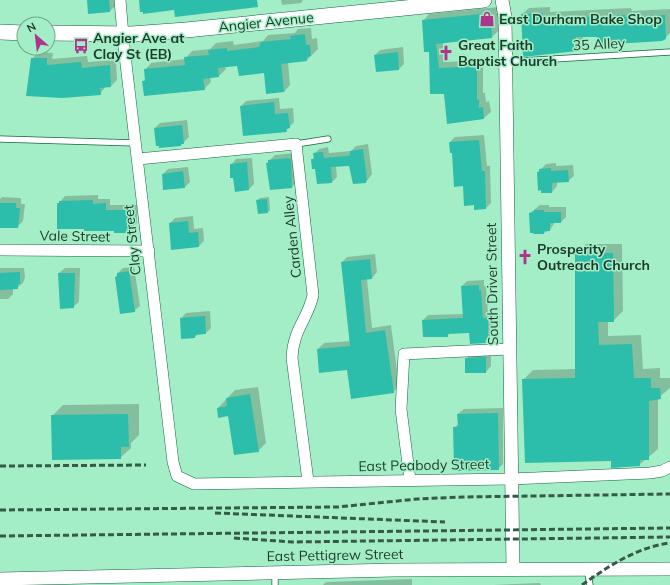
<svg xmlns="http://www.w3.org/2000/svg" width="670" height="585" viewBox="0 0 670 585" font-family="Mulish,sans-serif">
<rect width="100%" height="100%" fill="#a4eec7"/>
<!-- shadow -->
<g fill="#0003">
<path d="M88 0H114L115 6 110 11Z"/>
<path d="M281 0H303L301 3 282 5Z"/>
<path d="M498 7 499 30 492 37 443 42 446 62 483 60V93H485L486 102 489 101 491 112 484 118 445 93 430 51 423 21 429 14Z"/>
<path d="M550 7V12L631 8 632 11 670 9V33L665 38 583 36V43L576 50 522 14 529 8Z"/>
<path d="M311 28 312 39 317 38 318 49 307 60 288 62 290 85 284 92 264 72 238 65 225 66 226 69 219 76 210 77 211 82 204 89 143 81 146 79 145 70 151 63 185 59 192 51 210 49 216 43 233 41 234 45 263 41 268 35 295 33 298 29Z"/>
<path d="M403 47 404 64 399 69 375 55 380 50Z"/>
<path d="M38 52 53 53 52 59 87 56 88 62 116 60 117 80 111 86H106L100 94 32 59Z"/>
<path d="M279 98 280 109 293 108 294 122 286 131 241 106 246 101Z"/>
<path d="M187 120 189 137 181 145 155 128 160 123Z"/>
<path d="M484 135 487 166H490L491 203 486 208 475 204 464 185 450 142 455 137Z"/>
<path d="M368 144 372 174 366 182 350 165 336 166 337 177 332 182 316 168 312 160 314 157V154L319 149 328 147 329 153 351 151 356 146Z"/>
<path d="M294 153 297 181 292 187 267 163 275 155Z"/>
<path d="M252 158 254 184 249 189 231 165 236 159Z"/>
<path d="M556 163V166L573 165 574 176 568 181 557 182V186L552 192 538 172 546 164Z"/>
<path d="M188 167 190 182 185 187 163 174 168 169Z"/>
<path d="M98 195V199H110V205H137V223L126 232 115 230 58 204 65 196Z"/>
<path d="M2 197 21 198V204H25L23 221 17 227H0V199Z"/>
<path d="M269 197 270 210 268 212 257 200 260 198Z"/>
<path d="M540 205H549V207H566V217L561 222H555L550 230 544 233 530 213Z"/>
<path d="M193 216 194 229 203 228 204 241 199 246 170 223 175 218Z"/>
<path d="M586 244H622L623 311 613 321H608V336L641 335 643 369 660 368V378H670V388L658 398V449L639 465 612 460 523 380 533 370 576 369V254Z"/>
<path d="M375 254 377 272 372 278 367 279 372 328 391 325 399 386 393 392 348 369 318 349 324 343 351 341 342 262 347 257Z"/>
<path d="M134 267 140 306 134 311 118 273 123 268Z"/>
<path d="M0 268H24L25 277 23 283 17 288H13V294L8 299H0Z"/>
<path d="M65 268H80L79 302 73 307 59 273Z"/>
<path d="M484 280V286H486L488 314 492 313 493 333 485 342 470 332 450 333 447 336 423 320 428 315 464 314 462 286 467 281Z"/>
<path d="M210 311 211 328 206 333 198 334 195 337 181 318 186 313Z"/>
<path d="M491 352V366L486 372 466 359 471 353Z"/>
<path d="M258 387 266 443 258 451 229 415 218 408 235 390Z"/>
<path d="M139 404V435L131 443V448L120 458 52 416 63 405Z"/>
<path d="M503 408V464L498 469 454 428 459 423 458 414 464 409Z"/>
<path d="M412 579V585H323L326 582Z"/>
<path d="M540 583 541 585H493Z"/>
</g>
<!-- building -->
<g fill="#2cbeaa">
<path d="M87 0H109L110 12 88 14Z"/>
<path d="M139 0H257L258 7 175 17 174 10 143 14V12H140Z"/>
<path d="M491 13 492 38 436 44 439 68 477 66V100L479 99V108L483 107 484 119 447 124 444 94H430L429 52H424L422 20Z"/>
<path d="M543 13V19L625 15V17L665 15 666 39 662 41 598 45 597 37H576L577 51 523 57 521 14Z"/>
<path d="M305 34 306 45H310L311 56 307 57V61L281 64 284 92 266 94 264 73 239 76 237 66 218 68 219 77 203 79 205 90 144 96 142 81H145L144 69 185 65 184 57 209 55 208 50 227 48V51L259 47 261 42 291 39 290 36Z"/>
<path d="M398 52 399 70 376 72 374 55Z"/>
<path d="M31 58H47V65L81 62 82 68 110 65 111 87 100 88 101 95 62 98 26 96Z"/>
<path d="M274 102 275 114 288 113 290 128 286 129 287 132 243 136 240 106Z"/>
<path d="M182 125 184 144H181V146L159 148V146H156L154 128Z"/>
<path d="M479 140 482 171H485L486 209 474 210V205L464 206 463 186 454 187 452 153H450L449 142Z"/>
<path d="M363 149 367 180H366V183L353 184 349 166 331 167 332 183 317 184 315 169H312L311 159H314L313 153 323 152 324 158 347 156 350 155V151Z"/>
<path d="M289 158 291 160 292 188 270 190 266 163H268V160Z"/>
<path d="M247 162 249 190 235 192 233 178H230V164Z"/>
<path d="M551 168V171L568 170 569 182 552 183V193H541V190L538 191 537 172H539V169Z"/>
<path d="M183 171 185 188 163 190 162 174Z"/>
<path d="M267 199 268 213 258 214 256 200Z"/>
<path d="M93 200V204L106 203V210H132V229H126V233H114V231H84V229H57V203H59V201Z"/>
<path d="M0 203H16V208H20L18 228H0Z"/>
<path d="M534 210H544V212H561V223H550V231H544V234H534L533 233H530L529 213 534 212Z"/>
<path d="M188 221 189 233 198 232 199 247 171 250 169 223Z"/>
<path d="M613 253 614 322H598L599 345 632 344 634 378H651V388H660L661 399 649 401V460H640V466L611 468V461L525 463 522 379 575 378V254Z"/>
<path d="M370 259 372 279 361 280 366 333 385 330 394 393 351 399 347 370 319 373 317 349 350 346 341 262Z"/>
<path d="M129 271 135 312 120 314 115 277 117 276V273Z"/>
<path d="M20 272V284H18V289L0 290V273Z"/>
<path d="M58 273H75L74 308 60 309Z"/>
<path d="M479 285V291L481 290 483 318H488V340H485L486 343 470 344 469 333 448 334V337H423L422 320 463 318 461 286Z"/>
<path d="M205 316 206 334 195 335V338L181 339 180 318Z"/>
<path d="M486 357V373H465V358Z"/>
<path d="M250 394 259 452 234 455 228 416 218 418 217 408 227 406 226 398Z"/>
<path d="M498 413 499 470 454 471 453 427H458L457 414Z"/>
<path d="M128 414 129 447H121V459L52 460 51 415Z"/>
</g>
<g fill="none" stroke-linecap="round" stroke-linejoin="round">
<!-- service casing -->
<g stroke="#146444" stroke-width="7">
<g id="service">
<path d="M505 62 670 52"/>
<path d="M0 139 136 143"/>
<path d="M296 144 328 139"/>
<path d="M587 568 590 585"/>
<path d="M275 573V585"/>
</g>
</g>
<!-- minor casing -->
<g stroke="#146444" stroke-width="12">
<g id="minor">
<path d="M120 0 124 47 173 462 177 476 194 484 511 479 650 473 662 471 670 467"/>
<path d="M138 159 296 144 313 295C308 319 293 329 292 358L308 481"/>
<path d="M0 250 149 251"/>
<path d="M410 480 401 409 404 354 509 349"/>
</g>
</g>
<!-- tertiary casing -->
<g stroke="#146444" stroke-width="14">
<g id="tertiary">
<path d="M502 0 505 17 513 569"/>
<path d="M0 579 394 570 670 569"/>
</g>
</g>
<!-- secondary casing -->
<g stroke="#146444" stroke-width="16">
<g id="secondary">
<path d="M0 32 24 33"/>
<path d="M48 33 131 34 186 30 484 0"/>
</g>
</g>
<!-- service -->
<use href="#service" stroke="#fff" stroke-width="5.5"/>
<!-- minor -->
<use href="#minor" stroke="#fff" stroke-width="11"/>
<!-- tertiary -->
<use href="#tertiary" stroke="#fff" stroke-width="13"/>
<!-- secondary -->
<use href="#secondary" stroke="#fff" stroke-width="15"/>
<!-- rail -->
<g stroke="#355b48" stroke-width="3" stroke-dasharray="6 3" stroke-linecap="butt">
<path d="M0 466 146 465"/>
<path d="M0 510 338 507 417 499 463 497 670 494"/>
<path d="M215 513 445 522"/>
<path d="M0 536 670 528"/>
<path d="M234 538 293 542 670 537"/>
<path d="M582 585C609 566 637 547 670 543"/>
</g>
</g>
<!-- icons -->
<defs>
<g id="shop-bare" transform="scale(1.2)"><path d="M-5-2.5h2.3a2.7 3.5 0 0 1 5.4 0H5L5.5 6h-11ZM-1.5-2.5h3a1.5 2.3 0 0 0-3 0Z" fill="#ad368c" stroke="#a4eec7" stroke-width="2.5" paint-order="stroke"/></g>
<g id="bus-bare" transform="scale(1.2)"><path d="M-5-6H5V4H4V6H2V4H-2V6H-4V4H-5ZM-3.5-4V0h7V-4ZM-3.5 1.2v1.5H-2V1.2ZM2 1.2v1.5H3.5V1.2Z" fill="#ad368c" stroke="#a4eec7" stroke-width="2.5" paint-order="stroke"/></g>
<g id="church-bare" transform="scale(1.2)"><path d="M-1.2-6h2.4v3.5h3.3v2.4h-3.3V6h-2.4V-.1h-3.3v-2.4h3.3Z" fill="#ad368c" stroke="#a4eec7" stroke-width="2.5" paint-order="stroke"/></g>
</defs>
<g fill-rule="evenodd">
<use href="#shop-bare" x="487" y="19"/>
<use href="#bus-bare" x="81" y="46"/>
<use href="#church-bare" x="446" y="53"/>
<use href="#church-bare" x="525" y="257"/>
</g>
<g text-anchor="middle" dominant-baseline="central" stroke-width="3" stroke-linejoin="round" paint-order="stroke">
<!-- poi labels -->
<g font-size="14" font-weight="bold" fill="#1c3a2b" stroke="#a4eec7" text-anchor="start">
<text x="499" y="19">East Durham Bake Shop</text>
<text x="93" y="38">Angier Ave at<tspan x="93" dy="16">Clay St (EB)</tspan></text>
<text x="458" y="45">Great Faith<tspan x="458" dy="16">Baptist Church</tspan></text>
<text x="537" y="249">Prosperity<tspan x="537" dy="16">Outreach Church</tspan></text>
</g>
<!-- street labels -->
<g font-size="14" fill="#1c3a2b" stroke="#a4eec7">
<text transform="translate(266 22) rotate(-6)">Angier Avenue</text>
<text transform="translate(599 44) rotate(-3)">35 Alley</text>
<text transform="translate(75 236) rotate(1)">Vale Street</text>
<text transform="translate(292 237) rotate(-96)">Carden Alley</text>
<text transform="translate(132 240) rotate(-96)">Clay Street</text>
<text transform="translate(492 284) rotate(-91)">South Driver Street</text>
<text transform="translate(424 465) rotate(-1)">East Peabody Street</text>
<text transform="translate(335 555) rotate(-1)">East Pettigrew Street</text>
</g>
</g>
<!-- north arrow -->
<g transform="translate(36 36) rotate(332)"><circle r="19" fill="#a4eec7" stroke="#6ea689"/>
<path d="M0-3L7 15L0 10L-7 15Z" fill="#ad368c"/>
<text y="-6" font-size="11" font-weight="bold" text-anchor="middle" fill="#1c3a2b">N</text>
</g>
</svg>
